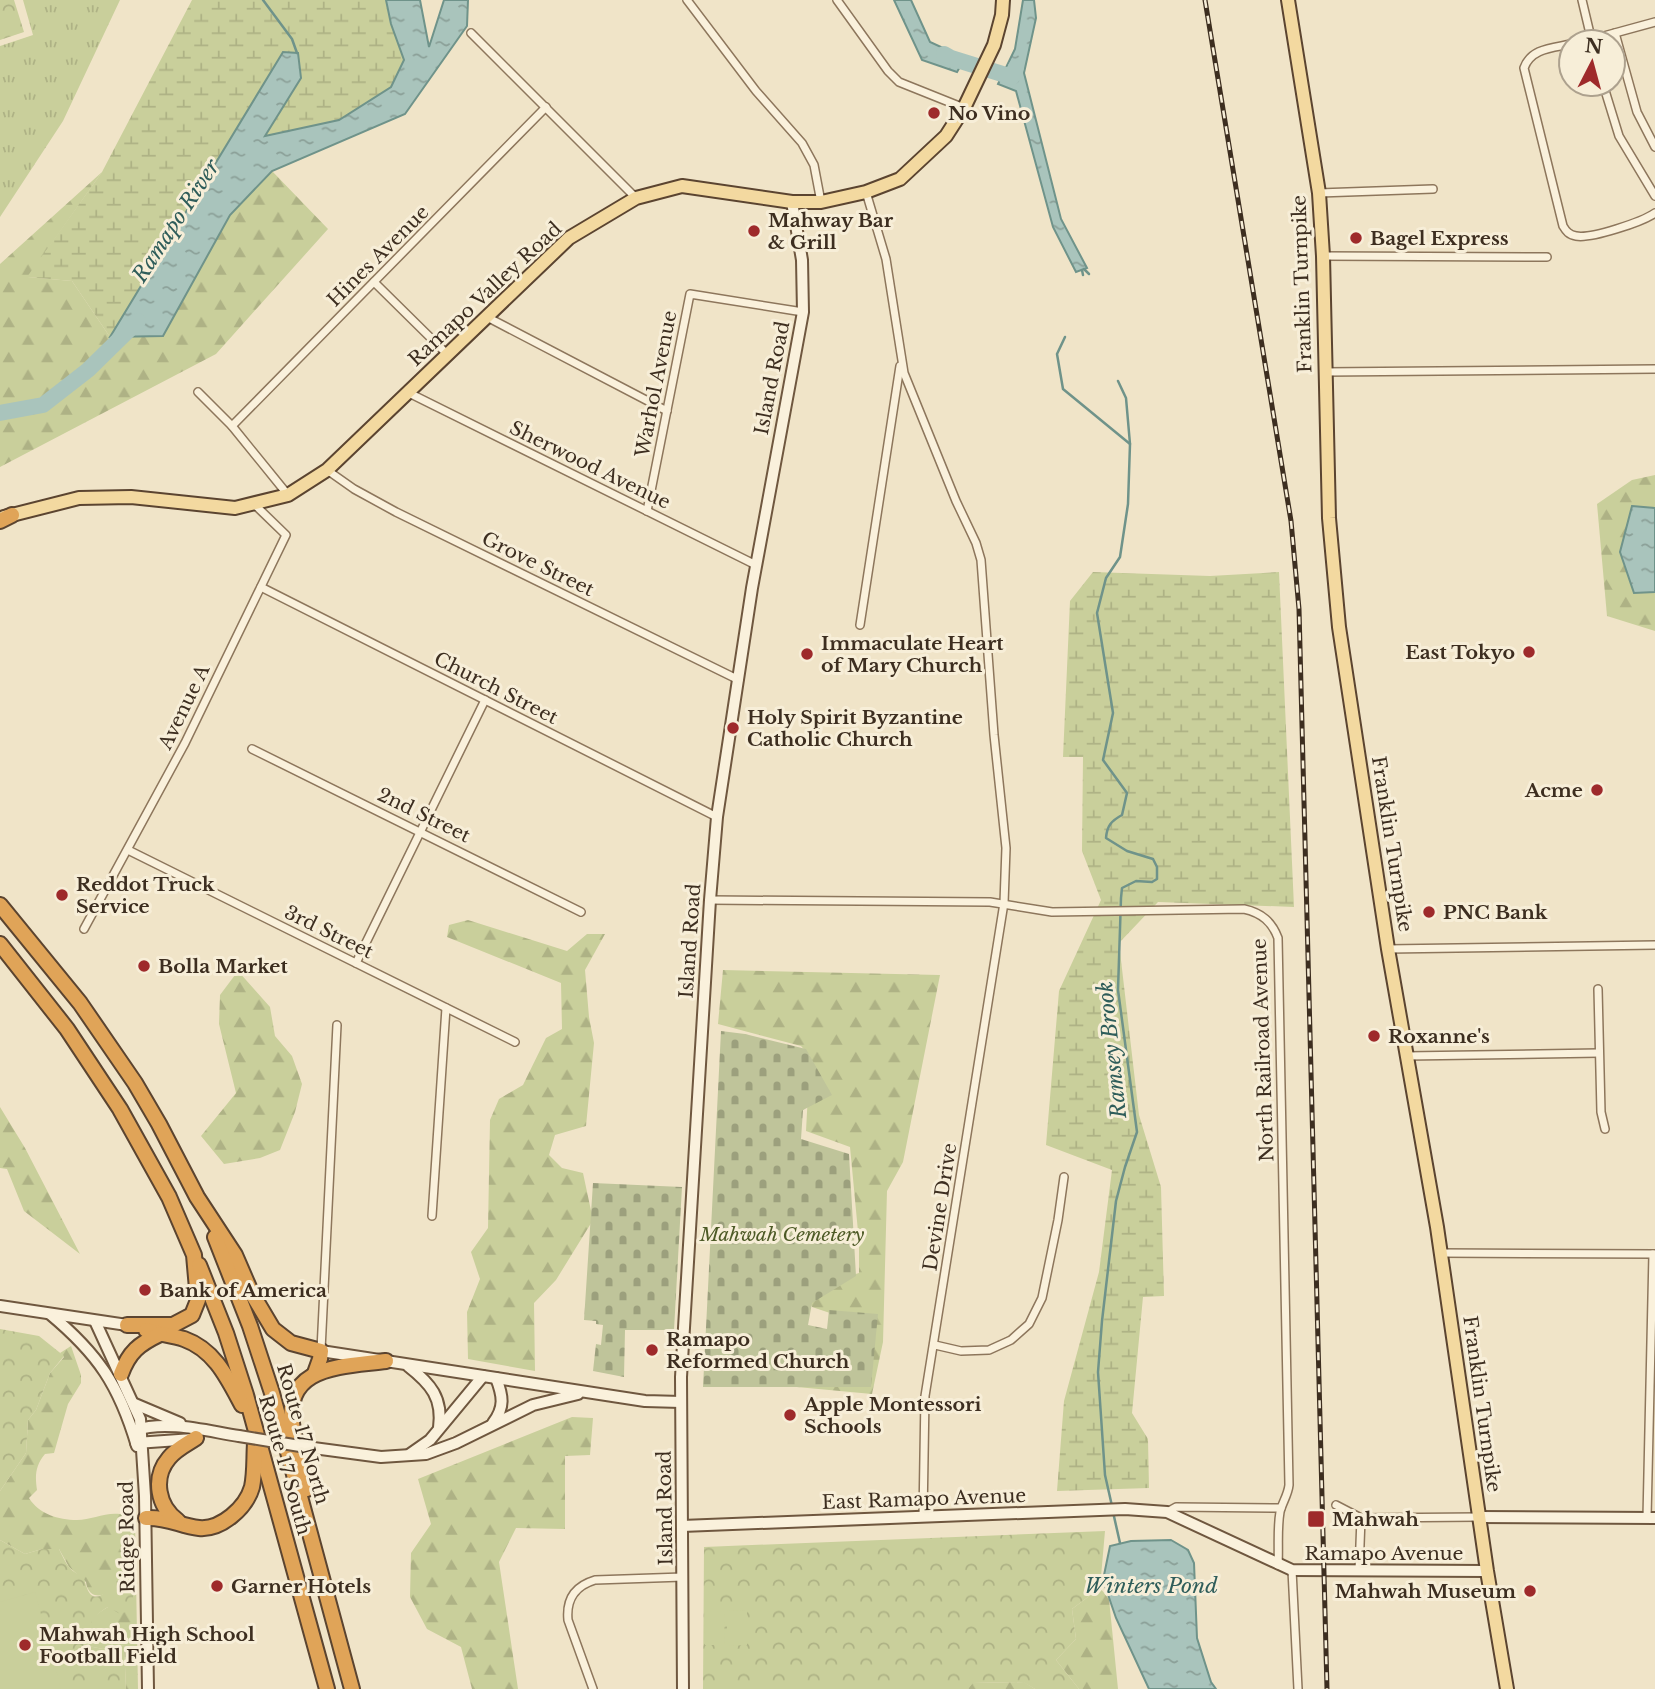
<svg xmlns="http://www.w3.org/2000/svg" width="1655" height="1689" viewBox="0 0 1655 1689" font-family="'Libre Baskerville',serif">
<defs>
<pattern id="grass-tufts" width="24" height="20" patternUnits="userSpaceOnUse" patternTransform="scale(1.75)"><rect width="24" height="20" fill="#c9cf9b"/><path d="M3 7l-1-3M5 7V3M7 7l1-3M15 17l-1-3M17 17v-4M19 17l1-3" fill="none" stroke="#aeb285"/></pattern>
<pattern id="forest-firs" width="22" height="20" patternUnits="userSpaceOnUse" patternTransform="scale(1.75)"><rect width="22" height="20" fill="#c9cf9b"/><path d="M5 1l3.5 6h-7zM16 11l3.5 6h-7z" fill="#aeb285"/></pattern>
<pattern id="wetland-marsh" width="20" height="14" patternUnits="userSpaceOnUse" patternTransform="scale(1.75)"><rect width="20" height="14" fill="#c9cf9b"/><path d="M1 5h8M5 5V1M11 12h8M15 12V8" fill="none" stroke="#aeb285"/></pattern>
<pattern id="cemetery-stones" width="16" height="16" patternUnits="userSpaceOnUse" patternTransform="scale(1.75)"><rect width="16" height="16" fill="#bfc49a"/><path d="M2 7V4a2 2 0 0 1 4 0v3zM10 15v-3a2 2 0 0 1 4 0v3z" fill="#9ca07d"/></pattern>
<pattern id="park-crowns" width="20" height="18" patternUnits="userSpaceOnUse" patternTransform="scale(1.75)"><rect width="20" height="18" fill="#c9cf9b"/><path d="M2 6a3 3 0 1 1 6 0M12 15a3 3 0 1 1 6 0" fill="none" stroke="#aeb285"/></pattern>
<pattern id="water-ripples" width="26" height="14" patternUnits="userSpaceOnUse" patternTransform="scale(1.75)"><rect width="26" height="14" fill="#a9c4bc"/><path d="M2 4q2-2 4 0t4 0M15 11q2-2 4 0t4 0" fill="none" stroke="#8ba098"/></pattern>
</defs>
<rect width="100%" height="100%" fill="#f0e4c8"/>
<!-- grass -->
<path fill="url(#grass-tufts)" d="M23 0H120L63 121 0 217V46L33 35Z"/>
<!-- forest -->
<g fill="url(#forest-firs)">
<path d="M272 171 328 229 216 354 0 467V264L102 172 28 277 72 281 110 337 163 336 230 215Z"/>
<path d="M1655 475V631L1607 616 1597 504 1632 480Z"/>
<path d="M468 920 567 951 587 934H605L585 970 589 1017 594 1043 586 1126 555 1135 549 1155 562 1168 583 1173 593 1220 556 1280 534 1303 535 1371 468 1359 467 1312 480 1279 471 1252 488 1228 490 1120 499 1099 523 1085 546 1038 562 1029 561 983 447 937 449 925Z"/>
<path d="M723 970 940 975 903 1162 887 1191 883 1342 872 1394 742 1382 852 1356 836 1315 812 1307 807 1297 816 1286 859 1273V1242L850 1147 806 1131 810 1056 801 1046 718 1024Z"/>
<path d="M238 971 270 1007 275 1036 292 1056 302 1084 295 1112 280 1150 260 1158 224 1164 201 1136 236 1093 219 1024 220 995Z"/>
<path d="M0 1107 25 1148 80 1254 24 1211 7 1169 0 1168Z"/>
<path d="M71 1346 81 1375V1383L68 1404 54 1453 45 1454C35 1466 35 1476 37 1490L29 1498C39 1514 58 1520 77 1520 91 1520 105 1512 120 1514 125 1515 130 1519 135 1522L138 1689H126L124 1645 103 1649 88 1646C87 1624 89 1618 108 1607L114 1585C106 1599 88 1600 86 1582L69 1567 59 1549H42L25 1554 0 1540V1491L26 1453 28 1420 36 1410 50 1373 64 1357 60 1353Z"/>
<path d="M572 1417 593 1418 590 1455 565 1456V1529L516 1528 499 1562 518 1689H472L461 1647 427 1629 410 1597 411 1553 431 1524 418 1479Z"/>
<path d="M1100 1588 1109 1599 1118 1689H1079L1056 1660 1076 1639 1072 1609Z"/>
<path d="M1024 1682 1035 1689H968L972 1683Z"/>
</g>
<!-- wetland -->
<g fill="url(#wetland-marsh)">
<path d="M192 0H386L391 24 404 60 391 87 339 120 264 136 283 52 110 337 72 281 27 277 102 172Z"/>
<path d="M1093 572 1210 576 1279 572 1294 907 1158 902 1119 943 1139 1115 1161 1187 1164 1296 1143 1297 1132 1413 1148 1439 1149 1488 1057 1491 1064 1401 1099 1272 1112 1170 1046 1145 1059 991 1101 900 1082 851 1083 757H1063L1070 601Z"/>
</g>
<!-- cemetery -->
<g fill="url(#cemetery-stones)">
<path d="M721 1031 745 1034 806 1049 832 1095 803 1110 801 1139 849 1154 856 1276 812 1303 808 1325 827 1329 829 1310 878 1314 871 1387H703Z"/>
<path d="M593 1183 682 1187 674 1330H625L624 1377 593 1371 596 1344 601 1345 603 1325 596 1324V1321L584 1320Z"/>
</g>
<!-- park -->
<g fill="url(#park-crowns)">
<path d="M0 0H14L24 32 0 40Z"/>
<path d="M0 1329 39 1336 64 1356 50 1373 36 1410 28 1420 26 1453 0 1491Z"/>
<path d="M1105 1531 1100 1588 1072 1609 1076 1639 1056 1660 1079 1689H1035L1023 1682 973 1683 968 1689H703L704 1547Z"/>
<path d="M0 1540 25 1554 42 1549H59C65 1561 69 1572 83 1576 85 1580 85 1584 87 1588 94 1608 111 1588 118 1580L125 1579 134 1583 132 1609 120 1614 108 1607C91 1617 87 1626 88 1646L103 1649 124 1645 126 1689H0Z"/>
</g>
<!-- garden -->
<g fill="#c9cf9b">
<path d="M35 1592 61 1689H0V1602Z"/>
<path d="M704 1610H724L725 1645H705Z"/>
<path d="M747 1610V1645L727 1646V1611Z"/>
</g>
<!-- water -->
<g fill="url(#water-ripples)" stroke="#6f938a" stroke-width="2">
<path d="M386 0H420L429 47 444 0H468L467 26 405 114 272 171 230 215 163 336 110 337 283 52 298 53 301 78 265 136 339 120 391 87 404 60 391 24Z"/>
<path d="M894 0H911L930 42 965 58 957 72 922 60Z"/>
<path d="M1023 0H1034L1036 18 1024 73 1061 219 1087 268 1076 272 1053 227 1016 91 998 84 1015 49Z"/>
<path d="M1632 506 1655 508V592L1634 593 1620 552Z"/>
<path d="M1171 1540 1188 1550 1194 1563 1197 1638 1211 1682 1216 1689H1149L1116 1618 1103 1580 1110 1546 1131 1541Z"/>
</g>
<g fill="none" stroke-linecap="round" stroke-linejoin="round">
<!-- stream -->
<g stroke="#6f938a" stroke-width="2.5">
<path d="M263 0 292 39 297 53"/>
<path d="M1084 269 1089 274"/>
<path d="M1082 270 1083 275"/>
<path d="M1065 337 1057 354 1063 389 1130 444"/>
<path d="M1112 1506 1105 1475 1098 1372 1102 1321 1116 1201 1125 1167 1137 1132 1118 990 1121 898 1122 888 1136 881 1152 882 1157 879V867L1153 859 1127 851 1106 838C1107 826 1111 821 1122 815L1127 793 1103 760 1113 713 1097 613 1106 578 1120 557 1128 504 1130 444 1126 398 1118 381"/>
<path d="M1113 1512 1120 1543"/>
</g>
<!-- river -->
<g stroke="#a9c4bc" stroke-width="16">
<path d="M944 54 951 58 1012 77 1016 67"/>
<path d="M0 413 43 405 88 370 138 321"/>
</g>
<!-- street casing -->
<g stroke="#8d765c" stroke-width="10">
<g id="street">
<path d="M687 0 756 91 802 143 814 165 821 202"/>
<path d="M837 0 888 71 899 82 964 108"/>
<path d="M1582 0 1592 42"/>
<path d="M471 33 636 198"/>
<path d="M1615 33 1637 112 1655 147"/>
<path d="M1582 42 1655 22"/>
<path d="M1571 44C1553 48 1531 48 1524 68L1563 226C1566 231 1569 235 1576 236 1591 239 1642 222 1655 213"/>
<path d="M1603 84 1619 136 1655 196"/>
<path d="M866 192 886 259 904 373 956 501 976 543 981 560 994 735 1006 848 1004 903 925 1396 923 1517"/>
<path d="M1319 193 1433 189"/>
<path d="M1323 256 1547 257"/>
<path d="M374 282 448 355"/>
<path d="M487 317 667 411"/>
<path d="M1325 372 1655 369"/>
<path d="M198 392 232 426 288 495"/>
<path d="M409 393 756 565"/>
<path d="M232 426 546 107"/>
<path d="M327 470 354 489 396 512 739 680"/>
<path d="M647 511 690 294 803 312"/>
<path d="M261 587 717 817"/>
<path d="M860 625 900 366"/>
<path d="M252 749 581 912"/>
<path d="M128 850 515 1042"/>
<path d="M710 900 990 902 1052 912 1244 909C1262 913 1272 922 1278 938L1289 1485C1288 1495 1282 1503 1280 1512 1277 1529 1279 1548 1278 1565"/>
<path d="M84 929 185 743 286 535 254 504"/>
<path d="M1388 949 1655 945"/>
<path d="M356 963 485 700"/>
<path d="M1598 989 1601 1112 1605 1129"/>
<path d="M1407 1056 1599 1053"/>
<path d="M432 1216 446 1008"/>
<path d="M1441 1253 1655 1254"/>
<path d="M935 1345 961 1351 989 1350 1011 1340 1029 1324 1042 1298 1058 1220 1064 1177"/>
<path d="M321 1350 337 1025"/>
<path d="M1336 1505 1361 1518 1479 1517"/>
<path d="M1167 1512 1176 1507 1281 1508"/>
<path d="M1647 1518 1653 1254"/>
<path d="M1292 1570 1298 1689"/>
<path d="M1359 1571 1361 1518"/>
<path d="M593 1689 568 1620C566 1599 575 1586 595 1580L683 1577"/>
</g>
</g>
<!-- secondary casing -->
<g stroke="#6f573f" stroke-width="14">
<g id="secondary">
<path d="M0 1306 127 1325"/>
<path d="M50 1314C98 1354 119 1385 137 1446"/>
<path d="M95 1321 140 1419 145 1496 148 1689"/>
<path d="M321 1351 645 1401 681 1402"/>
<path d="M408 1366C431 1384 443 1398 439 1428"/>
<path d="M135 1404 180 1423"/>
<path d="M493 1423C505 1407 503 1396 496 1378"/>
<path d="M135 1430C168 1420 206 1431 239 1436"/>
<path d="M136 1443 193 1439"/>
<path d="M306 1447 381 1457 426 1454 456 1443 533 1405 578 1394"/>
<path d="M410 1454 430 1440 483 1376"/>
<path d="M1479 1517 1655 1518"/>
<path d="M682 1526 1125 1509 1167 1512 1292 1570 1487 1571"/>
<path d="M683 1689 681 1377 710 900 717 817 752 588 803 312 802 260 792 202"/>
</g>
</g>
<!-- primary casing -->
<g stroke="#5b4430" stroke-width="16">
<g id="primary">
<path d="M1288 0 1319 193 1323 256 1329 518 1339 627 1388 949 1437 1227 1487 1571 1507 1689"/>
<path d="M4 517 79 498 131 497 235 508 288 495 327 470 569 238 636 198 682 186 792 202H821L866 192 900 179 946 136 964 108 994 45 1002 15 1003 0"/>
</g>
</g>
<!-- highway casing -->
<g stroke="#5b4430" stroke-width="18">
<g id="highway">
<path d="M0 521 12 515"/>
<path d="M0 905 80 1003 135 1083 159 1124 197 1197 235 1255 251 1292 273 1329 291 1343 321 1351 320 1359 315 1373"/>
<path d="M0 944 67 1029 120 1109 169 1197 194 1255 198 1300 192 1315 173 1325H127"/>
<path d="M215 1237 250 1326 272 1393 352 1689"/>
<path d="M199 1265 226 1333 246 1395 327 1689"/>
<path d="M146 1330C158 1334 172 1335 184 1339 215 1350 228 1379 242 1405"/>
<path d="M121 1374C129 1352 139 1344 160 1334"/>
<path d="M307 1489C304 1469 297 1450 293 1430 281 1365 340 1367 386 1361"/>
<path d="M146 1518C168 1517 180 1526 199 1528 221 1530 246 1508 252 1487 255 1473 254 1458 255 1443"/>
<path d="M178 1521C158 1507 152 1478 169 1458 176 1449 187 1444 196 1438"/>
</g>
</g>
<!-- street -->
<use href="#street" stroke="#faf1dc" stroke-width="7"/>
<!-- secondary -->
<use href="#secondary" stroke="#faf1dc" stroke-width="10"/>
<!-- primary -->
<use href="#primary" stroke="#f3d9a0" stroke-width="12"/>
<!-- highway -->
<use href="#highway" stroke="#e0a458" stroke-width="14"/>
<!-- rail casing -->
<g stroke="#3d2e20" stroke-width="5">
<path id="rail" d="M1205 0 1291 521 1299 609 1327 1689"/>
</g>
<!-- rail -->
<use href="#rail" stroke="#f7eed8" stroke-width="2.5" stroke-dasharray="8" stroke-linecap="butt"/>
<!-- secondary-bridge casing -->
<g stroke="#6f573f" stroke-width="14" stroke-linecap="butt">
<path id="secondary-bridge" d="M239 1436 306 1447"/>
</g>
<!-- secondary-bridge -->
<use href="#secondary-bridge" stroke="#faf1dc" stroke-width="10"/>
</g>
<!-- markers -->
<g fill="#9e2a2b" stroke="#f7eed8" stroke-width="2.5">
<circle cx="934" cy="113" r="7"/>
<circle cx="754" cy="231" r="7"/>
<circle cx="1356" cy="238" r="7"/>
<circle cx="1529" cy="652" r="7"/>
<circle cx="807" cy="654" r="7"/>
<circle cx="733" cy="728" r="7"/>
<circle cx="1597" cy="790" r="7"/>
<circle cx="62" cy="895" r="7"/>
<circle cx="1429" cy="912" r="7"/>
<circle cx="144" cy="966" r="7"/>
<circle cx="1374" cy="1036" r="7"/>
<circle cx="145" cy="1290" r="7"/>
<circle cx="652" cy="1350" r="7"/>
<circle cx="790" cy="1415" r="7"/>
<rect x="1307" y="1510" width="18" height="18" rx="3.5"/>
<circle cx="217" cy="1586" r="7"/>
<circle cx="1530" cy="1591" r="7"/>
<circle cx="25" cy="1645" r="7"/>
</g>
<g text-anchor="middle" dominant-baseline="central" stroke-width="6" stroke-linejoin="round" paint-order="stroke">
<!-- poi labels -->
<g font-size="19" font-weight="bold" fill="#3d2e20" stroke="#f7eed8" text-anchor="start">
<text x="948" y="113">No Vino</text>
<text x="768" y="220">Mahway Bar<tspan x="768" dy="22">&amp; Grill</tspan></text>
<text x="1370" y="238">Bagel Express</text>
<text x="821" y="643">Immaculate Heart<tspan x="821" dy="22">of Mary Church</tspan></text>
<text x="1515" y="652" text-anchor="end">East Tokyo</text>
<text x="747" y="717">Holy Spirit Byzantine<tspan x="747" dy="22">Catholic Church</tspan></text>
<text x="1583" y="790" text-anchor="end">Acme</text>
<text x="76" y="884">Reddot Truck<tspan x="76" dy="22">Service</tspan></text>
<text x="1443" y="912">PNC Bank</text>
<text x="158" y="966">Bolla Market</text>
<text x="1388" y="1036">Roxanne's</text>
<text x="159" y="1290">Bank of America</text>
<text x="666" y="1339">Ramapo<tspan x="666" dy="22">Reformed Church</tspan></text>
<text x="804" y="1404">Apple Montessori<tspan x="804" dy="22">Schools</tspan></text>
<text x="1332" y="1519">Mahwah</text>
<text x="231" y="1586">Garner Hotels</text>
<text x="1516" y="1591" text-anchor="end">Mahwah Museum</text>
<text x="39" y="1634">Mahwah High School<tspan x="39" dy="22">Football Field</tspan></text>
</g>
<!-- street labels -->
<g font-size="19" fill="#3d2e20" stroke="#f7eed8">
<text transform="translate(378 256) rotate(-45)">Hines Avenue</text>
<text transform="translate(1302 284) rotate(-92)">Franklin Turnpike</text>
<text transform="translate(485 294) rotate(-43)">Ramapo Valley Road</text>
<text transform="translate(772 378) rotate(-79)">Island Road</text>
<text transform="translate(656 384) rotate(-79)">Warhol Avenue</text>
<text transform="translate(590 465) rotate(26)">Sherwood Avenue</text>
<text transform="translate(538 564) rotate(26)">Grove Street</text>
<text transform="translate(496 688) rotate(27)">Church Street</text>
<text transform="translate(184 707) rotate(-64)">Avenue A</text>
<text transform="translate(424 815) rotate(26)">2nd Street</text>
<text transform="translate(1392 844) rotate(81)">Franklin Turnpike</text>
<text transform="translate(329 932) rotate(26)">3rd Street</text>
<text transform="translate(690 941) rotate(-86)">Island Road</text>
<text transform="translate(1263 1050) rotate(-92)">North Railroad Avenue</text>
<text transform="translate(940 1207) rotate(-81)">Devine Drive</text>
<text transform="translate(1482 1404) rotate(82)">Franklin Turnpike</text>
<text transform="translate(303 1434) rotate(74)">Route 17 North</text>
<text transform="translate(285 1465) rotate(74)">Route 17 South</text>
<text transform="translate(924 1499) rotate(-2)">East Ramapo Avenue</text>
<text transform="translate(665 1508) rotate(-91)">Island Road</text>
<text transform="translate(127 1537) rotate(-91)">Ridge Road</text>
<text x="1384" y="1553">Ramapo Avenue</text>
</g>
<!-- park labels -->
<g font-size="19" font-style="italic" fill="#4d5a26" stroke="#f7eed8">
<text x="782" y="1234">Mahwah Cemetery</text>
</g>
<!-- water labels -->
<g font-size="21" font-style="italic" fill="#2f5d5a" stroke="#f7eed8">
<text transform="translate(176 221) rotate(-57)">Ramapo River</text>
<text transform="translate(1112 1050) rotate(-96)">Ramsey Brook</text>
<text x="1151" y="1586">Winters Pond</text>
</g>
</g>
<!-- north arrow -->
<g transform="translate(1592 63) rotate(6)"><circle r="33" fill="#f7eed8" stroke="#ada18e" stroke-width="2"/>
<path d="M0-5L12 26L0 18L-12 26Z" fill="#9e2a2b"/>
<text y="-10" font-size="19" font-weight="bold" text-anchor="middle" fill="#3d2e20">N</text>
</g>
</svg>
